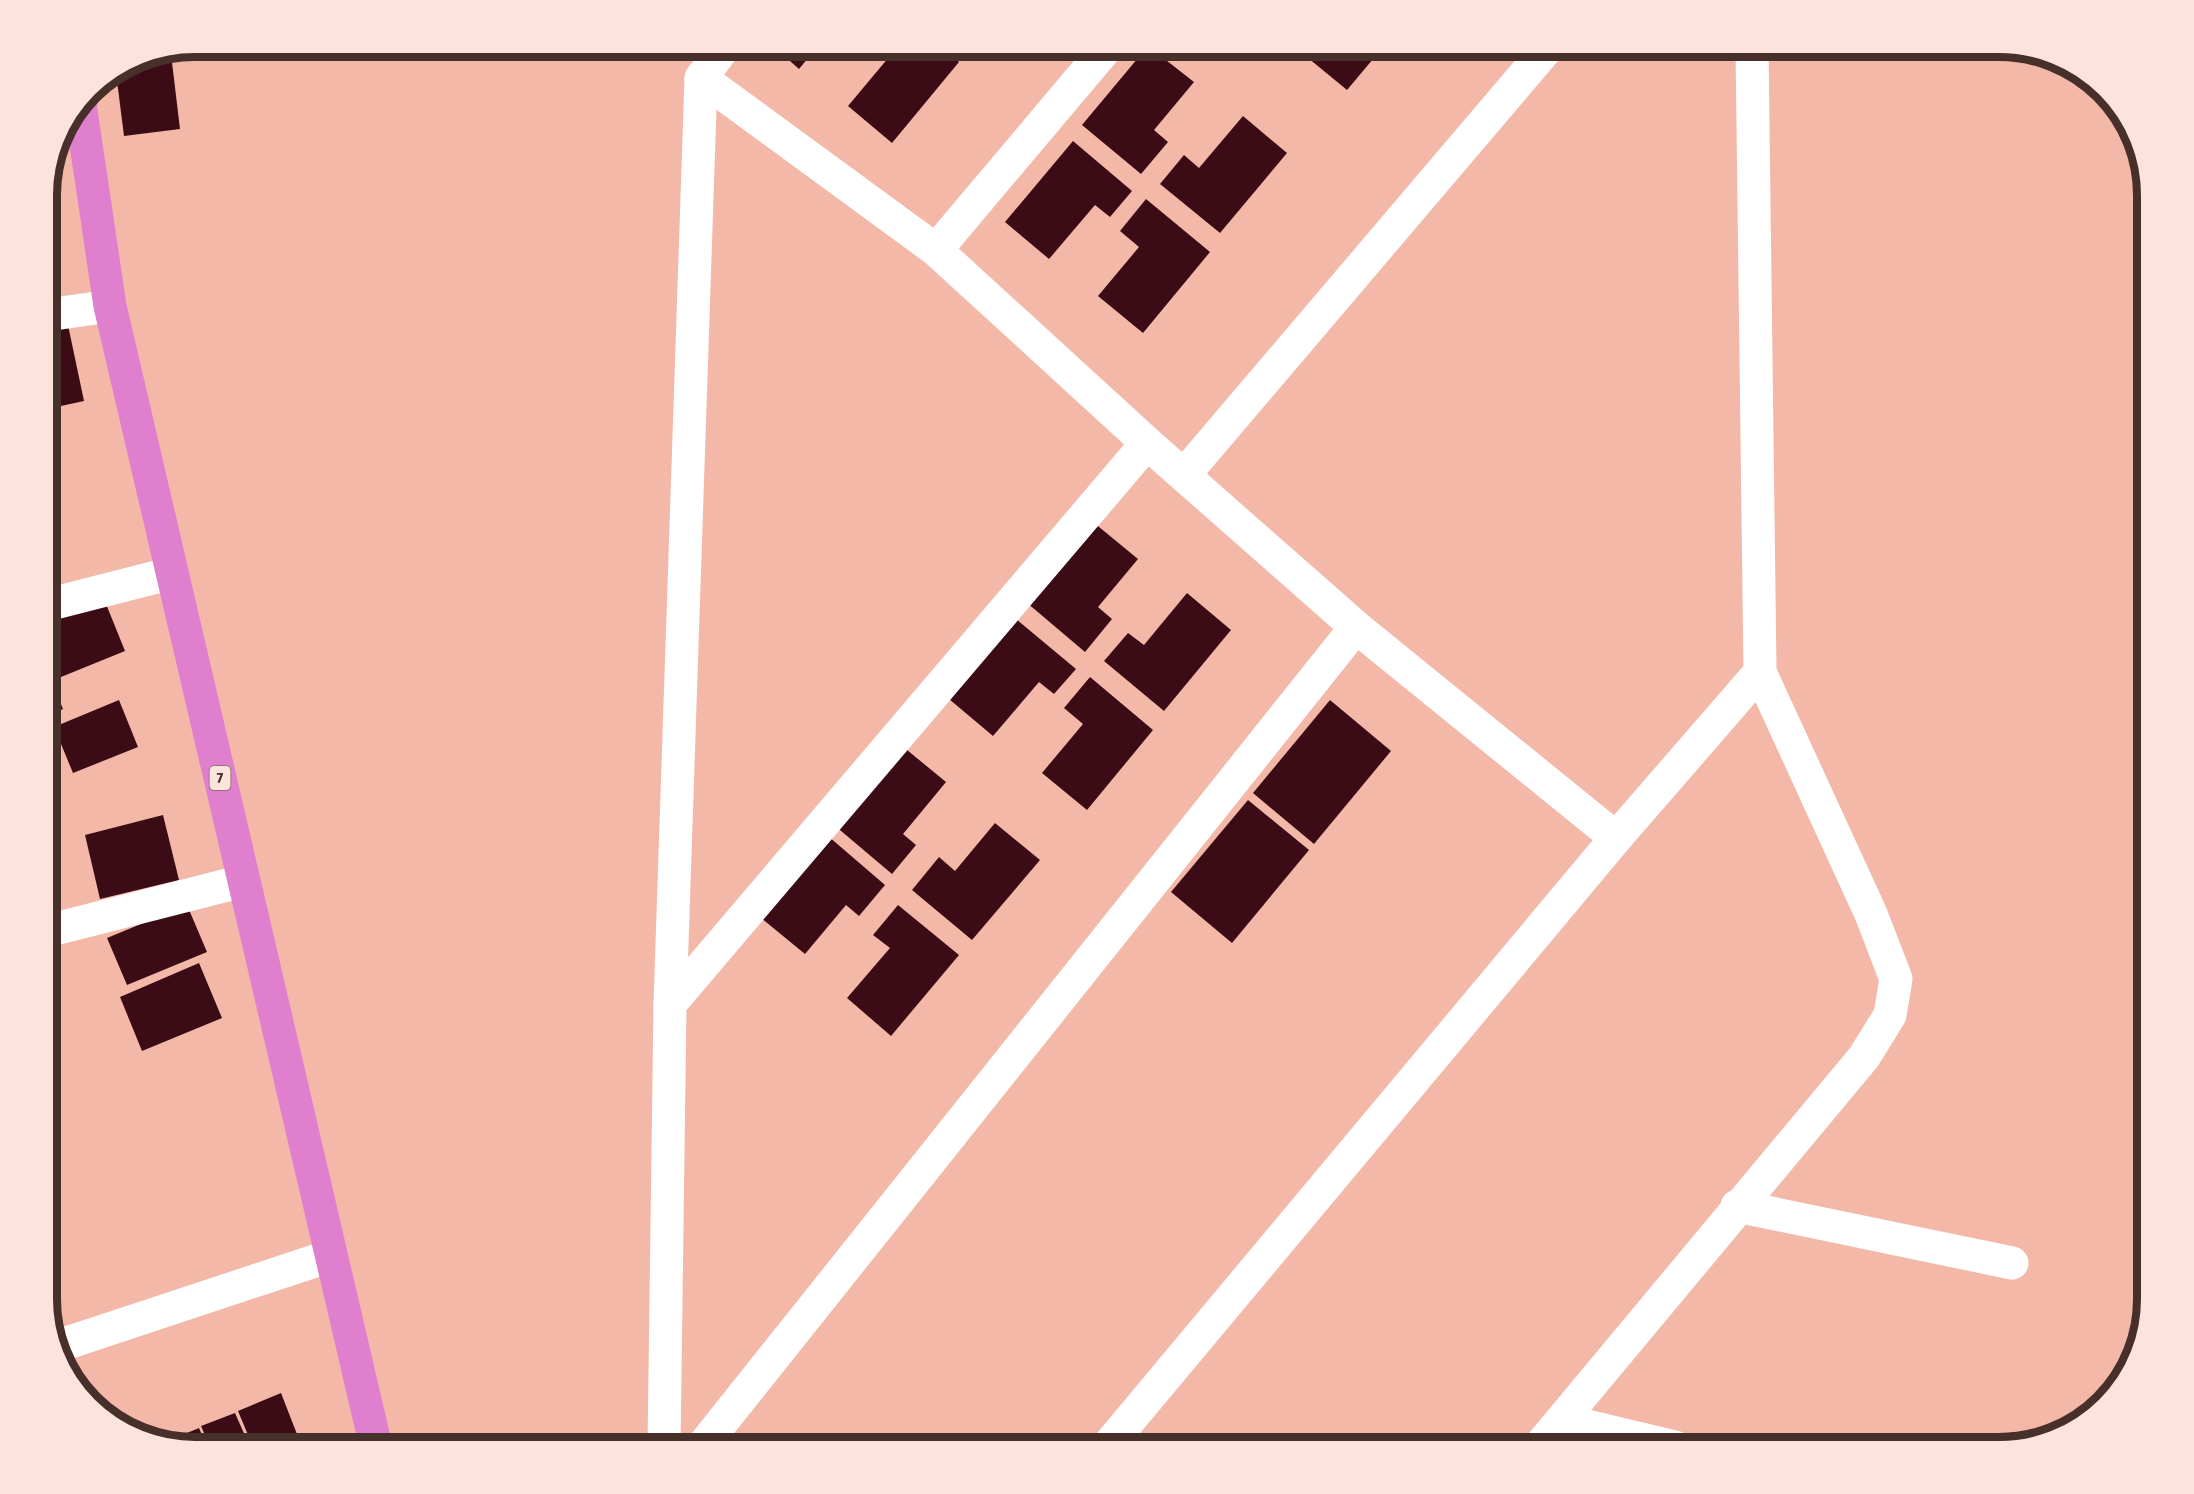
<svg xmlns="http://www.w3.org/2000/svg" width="2194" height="1494" viewBox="0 0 2194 1494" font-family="'Fira Sans Condensed',sans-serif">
<rect width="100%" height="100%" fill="#f4b8a9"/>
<!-- building -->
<g fill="#3b0c15">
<path d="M773 46H818L799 69Z"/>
<path d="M876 46H941L959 62 892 143 848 106 889 57Z"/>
<path d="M1148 46 1194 82 1154 130 1168 142 1141 174 1082 125Z"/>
<path d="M1308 46H1384L1347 90 1302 53Z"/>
<path d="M171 54 180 129 124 136 116 73 136 59Z"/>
<path d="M1243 116 1287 153 1220 233 1160 184 1184 155 1199 168Z"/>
<path d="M1073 141 1132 191 1110 217 1095 205 1049 259 1005 222Z"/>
<path d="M1146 199 1210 252 1143 333 1098 296 1139 247 1120 231Z"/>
<path d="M47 233 57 287 47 289Z"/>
<path d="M68 325 84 401 47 409V330Z"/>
<path d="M1093 522 1138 559 1098 607 1112 619 1085 652 1026 602Z"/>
<path d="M1187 593 1231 630 1164 711 1104 661 1128 633 1144 645Z"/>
<path d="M104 599 125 651 61 677 47 642V623Z"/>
<path d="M1016 619 1076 669 1054 694 1039 682 993 736 949 699Z"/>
<path d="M1090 677 1153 730 1087 810 1042 773 1083 724 1064 708Z"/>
<path d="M51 680 63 709 47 716V682Z"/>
<path d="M119 700 138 747 73 773 54 727Z"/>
<path d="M1330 700 1391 751 1314 844 1253 793Z"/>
<path d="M901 745 946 782 903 834 916 845 892 874 834 825Z"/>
<path d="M1248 800 1309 850 1232 943 1171 892Z"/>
<path d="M47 808H49L61 878 47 880Z"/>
<path d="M163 815 179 880 100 899 85 835Z"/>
<path d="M995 823 1040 860 972 940 912 890 939 857 955 871Z"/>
<path d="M828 836 885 885 859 916 846 905 805 954 760 917Z"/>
<path d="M187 905 207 952 127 985 107 938Z"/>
<path d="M898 905 959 955 891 1036 847 998 890 948 873 935Z"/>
<path d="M199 963 222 1018 142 1051 120 997Z"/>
<path d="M281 1393 302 1447H253L238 1411Z"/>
<path d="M235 1413 250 1447H210L201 1426Z"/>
<path d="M199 1428 207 1447 195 1448 170 1440Z"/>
</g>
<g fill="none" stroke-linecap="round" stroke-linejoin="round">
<!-- minor -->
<g stroke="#fff" stroke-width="33">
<path d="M701 78 936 250 1147 443 1356 627 702 1447"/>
<path d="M936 250 1108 46"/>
<path d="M47 315 110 306"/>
<path d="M1184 475 1549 46"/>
<path d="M47 605 172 573"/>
<path d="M1356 627 1616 838"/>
<path d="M47 931 243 881"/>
<path d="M670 1004 1147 443"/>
<path d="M1737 1206 2012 1263"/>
<path d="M58 1346 330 1256"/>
<path d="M1562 1420 1675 1447"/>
<path d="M664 1447 670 1004 701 78 725 46"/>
<path d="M1107 1447 1616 838 1760 672"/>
<path d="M1539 1447 1864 1057 1890 1015 1896 979 1871 914 1760 672 1752 46"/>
</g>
<!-- highway -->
<path stroke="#e17fcf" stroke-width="33" d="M80 104 110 306 376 1447"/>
</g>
<g text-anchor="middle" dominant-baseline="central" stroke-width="6" stroke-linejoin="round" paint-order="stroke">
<!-- shield labels -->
<rect fill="#fce3dc" stroke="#7d655f" stroke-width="1.5" x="209.5" y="766" width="21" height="24" rx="4.5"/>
<g font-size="15" font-weight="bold" fill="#472f2a">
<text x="220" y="778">7</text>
</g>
</g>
<!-- crop -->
<path d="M0 0H2194V1494H0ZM195 57H1999A138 138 0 0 1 2137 195V1299A138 138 0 0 1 1999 1437H195A138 138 0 0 1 57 1299V195A138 138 0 0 1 195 57Z" fill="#fce3dc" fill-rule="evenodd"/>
<path fill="none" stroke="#472f2a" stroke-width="8" d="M195 57H1999A138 138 0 0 1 2137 195V1299A138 138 0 0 1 1999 1437H195A138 138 0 0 1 57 1299V195A138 138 0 0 1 195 57Z"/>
</svg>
